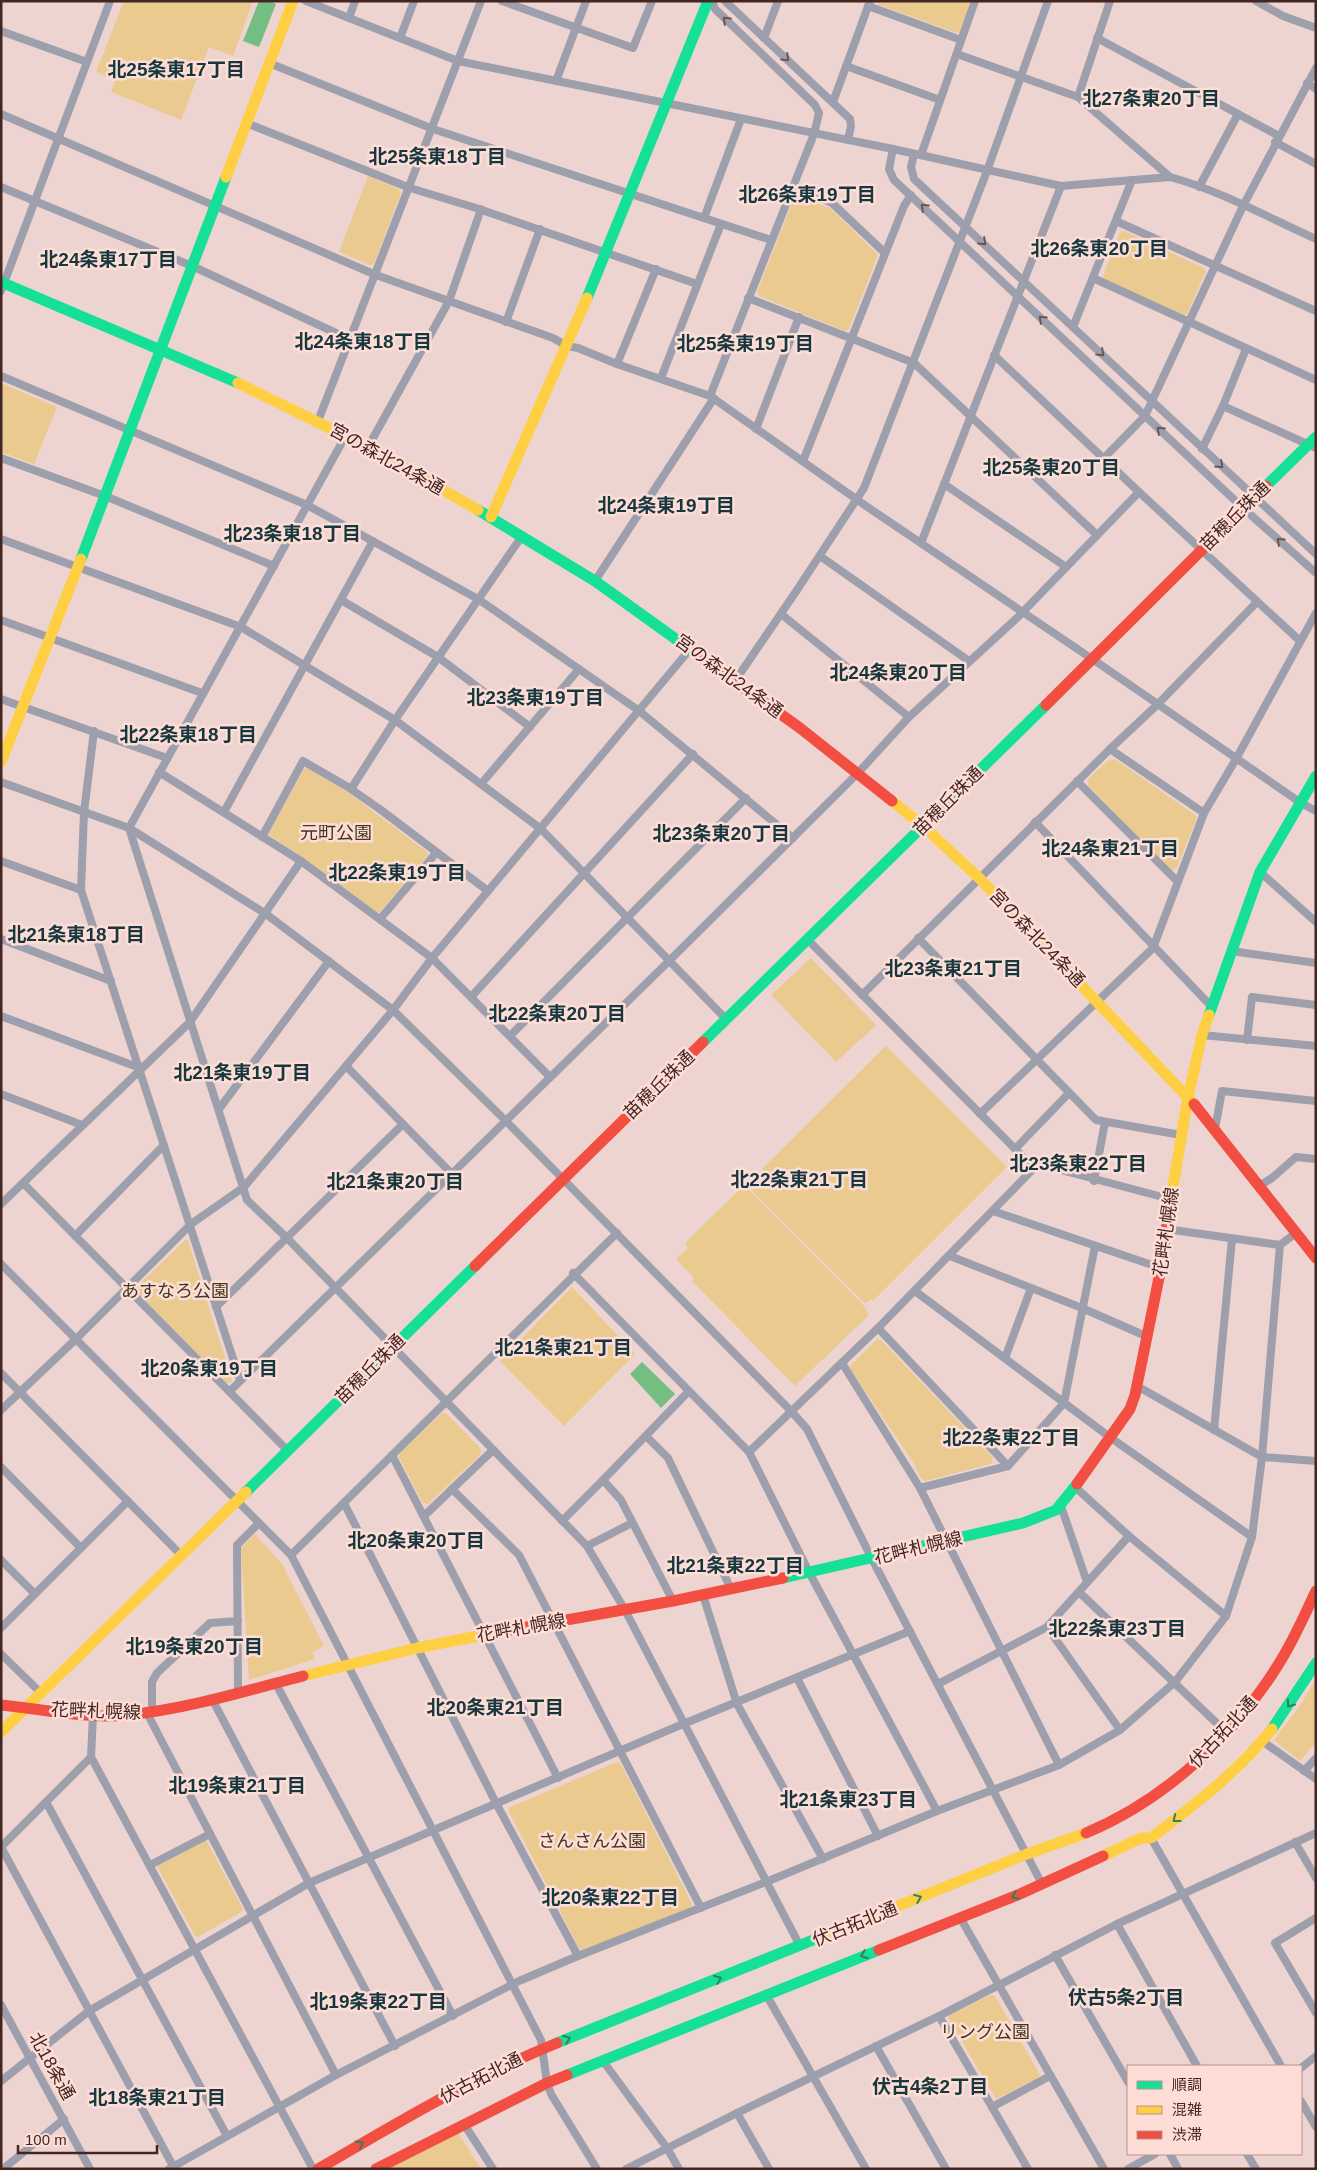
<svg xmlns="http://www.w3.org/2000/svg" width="1317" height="2170" viewBox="0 0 1317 2170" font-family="Arial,'Noto Sans JP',sans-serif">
<rect width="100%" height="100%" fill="#eed4d0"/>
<!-- green -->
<g fill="#eaca8f">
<path d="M124 1H253L233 56 209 47 181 120 111 92 115 80 96 72Z"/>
<path d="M878 1H971L961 32 957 33 879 5Z"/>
<path d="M368 176 399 189 401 193 374 264 370 265 339 252Z"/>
<path d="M798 197 830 208 878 255 849 329 845 331 759 296 757 292 794 198Z"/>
<path d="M1124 231 1204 268 1206 271 1187 314 1184 315 1104 280 1103 276 1120 232Z"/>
<path d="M1 383 57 407 34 464 1 452Z"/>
<path d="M1115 759 1195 815 1197 818 1176 869 1171 871 1088 785V779L1109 760Z"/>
<path d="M307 768 346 791 427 852 428 855 380 912H377L297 853 270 836 269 833 304 769Z"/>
<path d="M811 958 876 1025 836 1062 771 995Z"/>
<path d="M886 1046 1007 1167 873 1301 871 1299 865 1304 752 1191 768 1175 762 1169Z"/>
<path d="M744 1185 864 1306 869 1315 795 1386 692 1281 694 1278 676 1259 688 1248 685 1243Z"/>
<path d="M186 1239 188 1241 232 1380 228 1384 134 1290Z"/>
<path d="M572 1287 635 1354 564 1426 500 1361Z"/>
<path d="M877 1339 881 1340 993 1458 991 1464 925 1481 921 1478 913 1462 851 1370 850 1366Z"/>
<path d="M442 1413H446L481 1449V1454L428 1504 422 1502 399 1457 400 1453Z"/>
<path d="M255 1534 282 1564 324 1646 312 1652 315 1659 249 1680 241 1548Z"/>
<path d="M1316 1679V1742L1300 1761 1274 1740 1299 1707Z"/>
<path d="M617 1762 621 1764 692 1904 691 1907 583 1951 579 1948 508 1810 510 1807Z"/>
<path d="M206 1840 243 1909 241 1912 198 1937 195 1936 157 1866Z"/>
<path d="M991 1995 995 1996 1040 2075 1038 2078 996 2099 948 2018 949 2015Z"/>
<path d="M456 2130 481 2169H390Z"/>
</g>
<!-- water -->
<g fill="#74be83">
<path d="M259 1H269L276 4 259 47 243 41Z"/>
<path d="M642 1362 675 1394 661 1408 630 1374Z"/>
</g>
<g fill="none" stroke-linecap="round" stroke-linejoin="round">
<!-- street -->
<g stroke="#9e9fad" stroke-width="8">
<path d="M306 1 458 61 893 149 1061 186 1170 177C1219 190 1269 218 1316 239"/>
<path d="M502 1 633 48 652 1"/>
<path d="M725 1 850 119 851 126 848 140"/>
<path d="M1110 1 1078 97 1170 177"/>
<path d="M1256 1 1283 16 1316 28"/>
<path d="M868 6 961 40"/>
<path d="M349 18 355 1"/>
<path d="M1 31 87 62"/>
<path d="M400 38 414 1"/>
<path d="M764 38 778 1"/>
<path d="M1097 38 1279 136"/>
<path d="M957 54 1078 97"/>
<path d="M269 63 433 129 771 240"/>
<path d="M846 66 940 100"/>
<path d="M556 81 586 1"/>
<path d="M1307 83 1316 89"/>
<path d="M833 102 870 1"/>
<path d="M1 114 376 275 553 338 567 346 578 348 617 364 710 396 866 506 1104 667 1301 803 1316 811"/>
<path d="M246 123 410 188 476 208 697 284"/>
<path d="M1275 142 1316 164"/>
<path d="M893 149 889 169 894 180 1243 508 1316 573"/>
<path d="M914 154 911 167 914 179 1316 554"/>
<path d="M921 155 975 1"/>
<path d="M1 187 192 266 349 339"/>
<path d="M794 187 832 203 885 253"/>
<path d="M1199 187 1238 114"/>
<path d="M704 218 741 119"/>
<path d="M1116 221 1316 311"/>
<path d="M1093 278 1316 380"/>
<path d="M1 291 110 1"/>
<path d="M748 298 914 363 1097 535"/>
<path d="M506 322 540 229"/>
<path d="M1073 327 1132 180"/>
<path d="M994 355 1139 492 1300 641"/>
<path d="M617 364 656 269"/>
<path d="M1 376 307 505 478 599 638 710 793 838"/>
<path d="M661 378 721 224"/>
<path d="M710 396 814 134 819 113 815 105 715 9 712 1"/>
<path d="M1223 406 1316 448"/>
<path d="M318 421 481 1"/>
<path d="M756 429 799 317"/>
<path d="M346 435 129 828 247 1200 287 1238 587 1546 625 1610 800 1946"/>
<path d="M368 447 449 301 481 209"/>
<path d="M1202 449 1223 406 1246 349"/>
<path d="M1 458 105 496 274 566"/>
<path d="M1103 459 1145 416 1243 206 1316 68"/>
<path d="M803 461 904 206 911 195"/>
<path d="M944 484 1066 567"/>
<path d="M1 539 241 627 395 720 541 829 726 1019"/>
<path d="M921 543 1061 186"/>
<path d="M820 556 969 661"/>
<path d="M595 581 714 398"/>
<path d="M341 600 438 657 530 727"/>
<path d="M781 614 909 717"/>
<path d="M1 620 202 693"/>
<path d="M735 681 797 590 864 488 987 171 1048 1"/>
<path d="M1 699 167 758"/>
<path d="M94 731 84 812 81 890 240 1380"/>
<path d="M1110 749 1204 813"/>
<path d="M159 772 301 861 432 958 550 1077"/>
<path d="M1077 781 1177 881"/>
<path d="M1 782 129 828 266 914 393 1010 506 1121 792 1412 807 1429 872 1559 1042 1884"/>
<path d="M481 784 579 669"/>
<path d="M351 789 395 720 522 536"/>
<path d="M224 812 373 541"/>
<path d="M1035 822 1211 1006"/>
<path d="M262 837 303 761 348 787 381 810 488 891"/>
<path d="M1 861 81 890"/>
<path d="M1260 872 1316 922"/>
<path d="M380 919 436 853"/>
<path d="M918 938 1096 1120 1181 1135"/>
<path d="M1 939 111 981"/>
<path d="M807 939 1027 1161 1170 1199"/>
<path d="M1231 951 1316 963"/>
<path d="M862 995 1110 749 1157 705 1257 602"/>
<path d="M471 997 693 754"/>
<path d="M1 1016 140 1068"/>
<path d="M1202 1035 1316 1046"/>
<path d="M510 1036 746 798"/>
<path d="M1247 1040 1252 997 1316 1005"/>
<path d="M346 1066 452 1174"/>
<path d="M1 1094 82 1125"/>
<path d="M219 1109 329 961"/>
<path d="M980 1114 1153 948 1204 813 1236 759 1316 613"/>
<path d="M1215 1129 1222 1091 1316 1101"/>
<path d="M1015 1149 1069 1093"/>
<path d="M1094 1181 1105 1122"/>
<path d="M23 1183 287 1450"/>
<path d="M1259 1186 1272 1178 1296 1157 1316 1159"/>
<path d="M1 1204 190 1022 301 861"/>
<path d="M993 1211 1161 1268"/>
<path d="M1166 1229 1280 1245"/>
<path d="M75 1236 164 1145"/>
<path d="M950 1256 1082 1308 1148 1337"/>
<path d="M1 1264 291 1555 541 2040 547 2083 551 2094 597 2169"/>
<path d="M573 1273 749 1452 809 1572 937 1811"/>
<path d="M915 1291 1111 1438 1252 1537"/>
<path d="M216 1307 403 1124"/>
<path d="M878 1328 1008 1466"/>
<path d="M1005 1358 1031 1288"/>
<path d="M842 1363 920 1488 1059 1765"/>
<path d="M1 1373 182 1556"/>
<path d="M1137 1386 1262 1457 1316 1461"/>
<path d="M230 1391 670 960 857 774 909 717 1018 617 1139 492"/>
<path d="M1 1410 76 1339 191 1224 244 1187 393 1010 432 958 691 648"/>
<path d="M1214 1430 1232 1239"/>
<path d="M646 1436 668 1458 731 1589"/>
<path d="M749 1452 878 1328 1037 1165"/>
<path d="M392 1455 558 1778"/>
<path d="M1 1467 81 1548"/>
<path d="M1075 1487 1129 1536 1226 1616"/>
<path d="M920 1488 1008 1466 1064 1403 1095 1246"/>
<path d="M452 1489 519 1555 701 1908"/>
<path d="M344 1503 496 1803 578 1956"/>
<path d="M1061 1506 1087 1582"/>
<path d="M424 1516 493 1450"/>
<path d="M562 1521 603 1480"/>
<path d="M587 1546 632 1523"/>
<path d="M291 1555 617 1233"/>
<path d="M1 1560 35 1594"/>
<path d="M1079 1592 1227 1733"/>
<path d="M703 1595 737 1704 823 1859"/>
<path d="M673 1601 621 1500 603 1480 689 1391"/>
<path d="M1047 1627 1120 1730"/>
<path d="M1 1628 128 1501"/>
<path d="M1 1654 42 1694"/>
<path d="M797 1678 878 1836"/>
<path d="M275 1682 453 2016"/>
<path d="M938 1684 1047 1627 1129 1536"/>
<path d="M238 1692 237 1545 259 1523"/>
<path d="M212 1699 395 2046"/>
<path d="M147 1713 336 2075"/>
<path d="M152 1713V1682L157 1673 210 1623 238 1621"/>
<path d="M93 1715 91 1757 313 2169"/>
<path d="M1262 1741 1316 1779"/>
<path d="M1304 1771 1316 1758"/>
<path d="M46 1802 227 2136"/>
<path d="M1151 1838 1281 2066"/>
<path d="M1295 1842 1316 1878"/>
<path d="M1 1847 173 2166"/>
<path d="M1 1847 91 1757"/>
<path d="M150 1865 210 1834"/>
<path d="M1316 1918 1275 1943 1316 2013"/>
<path d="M961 1919 1104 2169"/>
<path d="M1117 1924 1197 2066"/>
<path d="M1055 1955 1128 2082"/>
<path d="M767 1996 866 2169"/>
<path d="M1 2005 90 2169"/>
<path d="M939 2016 1028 2169"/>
<path d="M876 2046 946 2169"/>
<path d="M603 2061 667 2148 679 2169"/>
<path d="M1301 2068 1316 2056"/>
<path d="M1 2081 89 2011 309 1883 683 1724 910 1631"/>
<path d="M1301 2101 1316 2127"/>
<path d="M992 2107 1050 2076"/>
<path d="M737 2113 769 2169"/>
<path d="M464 2124 493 2169"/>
<path d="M1170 2154 1178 2169"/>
<path d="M1247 2154 1256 2169"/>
<path d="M3 2169 64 2119"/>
<path d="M169 2169 336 2075 519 1981 578 1956 766 1882 937 1811 1059 1765 1120 1730 1175 1682 1226 1616 1252 1537 1262 1457 1280 1245 1296 1233"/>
<path d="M626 2169 737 2113 939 2016 1117 1924 1316 1833"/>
<path d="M1128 2169 1155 2154"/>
</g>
<!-- fast -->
<g stroke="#16e098" stroke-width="11">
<path d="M1 282 238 383"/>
<path d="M587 298 708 1"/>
<path d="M1266 486 1316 437"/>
<path d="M478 510 595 581 698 655"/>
<path d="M81 559 226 177"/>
<path d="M1209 1015 1260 872 1316 776"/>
<path d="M703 1042 1046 705"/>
<path d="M246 1492 475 1266"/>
<path d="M783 1578 1023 1523 1056 1510 1077 1484"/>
<path d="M1272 1729 1316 1663"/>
<path d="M557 2043 828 1934"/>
<path d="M567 2075 879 1950"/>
</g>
<!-- slow -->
<g stroke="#ffcf43" stroke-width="11">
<path d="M226 177 293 1"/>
<path d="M238 383 368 447 478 510"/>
<path d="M491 517 587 298"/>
<path d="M1 762 81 559"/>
<path d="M892 801 923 826 980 879 1194 1104"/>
<path d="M1169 1210 1188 1097 1202 1035 1209 1015"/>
<path d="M303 1676 417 1648 488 1634"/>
<path d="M1 1732 246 1492"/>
<path d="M1103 1856 1141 1838H1151C1194 1805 1238 1772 1272 1729"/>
<path d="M828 1934 1027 1854 1086 1833"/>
</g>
<!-- jam -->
<g stroke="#f24e42" stroke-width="11">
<path d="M698 655 800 728 892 801"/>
<path d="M1046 705 1266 486"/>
<path d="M1194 1104 1316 1258"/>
<path d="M475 1266 703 1042"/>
<path d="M1077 1484 1130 1409 1135 1395 1161 1268 1169 1210"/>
<path d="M488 1634 673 1601 783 1578"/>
<path d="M1 1705C42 1709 86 1719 127 1715 187 1709 245 1691 303 1676"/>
<path d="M1086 1833C1165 1800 1234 1736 1278 1665 1293 1642 1304 1616 1316 1591"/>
<path d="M879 1950 1020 1894 1103 1856"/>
<path d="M318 2169C396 2124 473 2077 557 2043"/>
<path d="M376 2169 547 2083 567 2075"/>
</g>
</g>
<!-- one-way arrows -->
<defs><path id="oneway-chevron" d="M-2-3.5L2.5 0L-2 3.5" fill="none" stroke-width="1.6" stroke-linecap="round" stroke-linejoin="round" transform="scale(1.25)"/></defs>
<g stroke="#685659">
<use href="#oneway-chevron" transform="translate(726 20) rotate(-136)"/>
<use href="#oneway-chevron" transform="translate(786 58) rotate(43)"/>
<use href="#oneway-chevron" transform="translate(924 207) rotate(-137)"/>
<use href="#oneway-chevron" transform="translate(983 242) rotate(43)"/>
<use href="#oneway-chevron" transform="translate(1042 319) rotate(-137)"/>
<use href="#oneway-chevron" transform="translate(1101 353) rotate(43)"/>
<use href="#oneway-chevron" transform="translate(1160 430) rotate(-137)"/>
<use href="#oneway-chevron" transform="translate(1220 465) rotate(43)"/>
<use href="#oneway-chevron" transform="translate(1280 541) rotate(-138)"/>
</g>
<g stroke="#2d835c">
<use href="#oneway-chevron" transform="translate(1290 1704) rotate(126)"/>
<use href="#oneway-chevron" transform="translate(1176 1819) rotate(143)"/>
<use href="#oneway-chevron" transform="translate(1015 1896) rotate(157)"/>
<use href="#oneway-chevron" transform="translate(918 1898) rotate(-22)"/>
<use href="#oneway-chevron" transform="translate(864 1955) rotate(159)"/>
<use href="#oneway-chevron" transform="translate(718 1979) rotate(-22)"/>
<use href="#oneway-chevron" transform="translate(567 2039) rotate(-21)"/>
<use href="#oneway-chevron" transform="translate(360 2144) rotate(-30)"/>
</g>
<g text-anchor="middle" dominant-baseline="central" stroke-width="5" stroke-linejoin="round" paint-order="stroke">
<!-- street labels -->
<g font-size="18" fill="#442621" stroke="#feddd7">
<text transform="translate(387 459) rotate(29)">宮の森北24条通</text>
<text transform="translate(1235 516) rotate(-45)">苗穂丘珠通</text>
<text transform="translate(729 676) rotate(36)">宮の森北24条通</text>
<text transform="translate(948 801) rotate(-45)">苗穂丘珠通</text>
<text transform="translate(1037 938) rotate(46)">宮の森北24条通</text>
<text transform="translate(659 1085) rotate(-44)">苗穂丘珠通</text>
<text transform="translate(1166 1232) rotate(-82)">花畔札幌線</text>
<text transform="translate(370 1369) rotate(-45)">苗穂丘珠通</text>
<text transform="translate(918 1548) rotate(-13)">花畔札幌線</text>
<text transform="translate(521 1628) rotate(-10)">花畔札幌線</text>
<text transform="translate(96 1711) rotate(2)">花畔札幌線</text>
<text transform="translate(1223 1732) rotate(-47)">伏古拓北通</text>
<text transform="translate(855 1924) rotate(-22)">伏古拓北通</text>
<text transform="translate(52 2066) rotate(61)">北18条通</text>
<text transform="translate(481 2078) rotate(-27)">伏古拓北通</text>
</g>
<!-- park labels -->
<g font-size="18" fill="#3f3720" stroke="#feddd7">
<text x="336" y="833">元町公園</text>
<text x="175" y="1291">あすなろ公園</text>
<text x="592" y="1841">さんさん公園</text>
<text x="985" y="2032">リング公園</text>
</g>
<!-- neighbourhood labels -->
<g font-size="19" font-weight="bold" fill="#15373d" stroke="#feddd7">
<text x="176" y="69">北25条東17丁目</text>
<text x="1151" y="98">北27条東20丁目</text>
<text x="437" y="156">北25条東18丁目</text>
<text x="807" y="194">北26条東19丁目</text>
<text x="1099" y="248">北26条東20丁目</text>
<text x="108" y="259">北24条東17丁目</text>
<text x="363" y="341">北24条東18丁目</text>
<text x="745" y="343">北25条東19丁目</text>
<text x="1051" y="467">北25条東20丁目</text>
<text x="666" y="505">北24条東19丁目</text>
<text x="292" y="533">北23条東18丁目</text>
<text x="898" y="672">北24条東20丁目</text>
<text x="535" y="697">北23条東19丁目</text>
<text x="188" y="734">北22条東18丁目</text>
<text x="721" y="833">北23条東20丁目</text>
<text x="1110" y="848">北24条東21丁目</text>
<text x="397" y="872">北22条東19丁目</text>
<text x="76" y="934">北21条東18丁目</text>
<text x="953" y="968">北23条東21丁目</text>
<text x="557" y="1013">北22条東20丁目</text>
<text x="242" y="1072">北21条東19丁目</text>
<text x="1078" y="1163">北23条東22丁目</text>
<text x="799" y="1179">北22条東21丁目</text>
<text x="395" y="1181">北21条東20丁目</text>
<text x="563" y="1347">北21条東21丁目</text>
<text x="209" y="1368">北20条東19丁目</text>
<text x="1011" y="1437">北22条東22丁目</text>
<text x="416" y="1540">北20条東20丁目</text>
<text x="735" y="1565">北21条東22丁目</text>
<text x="1117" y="1628">北22条東23丁目</text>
<text x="194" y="1646">北19条東20丁目</text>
<text x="495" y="1707">北20条東21丁目</text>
<text x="237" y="1785">北19条東21丁目</text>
<text x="848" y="1799">北21条東23丁目</text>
<text x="610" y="1897">北20条東22丁目</text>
<text x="1126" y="1997">伏古5条2丁目</text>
<text x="378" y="2001">北19条東22丁目</text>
<text x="930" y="2086">伏古4条2丁目</text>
<text x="157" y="2097">北18条東21丁目</text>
</g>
</g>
<!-- border -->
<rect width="1317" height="2170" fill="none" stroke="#442621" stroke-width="5"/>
<!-- legend -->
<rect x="1127" y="2065" width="175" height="90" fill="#feddd7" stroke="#b4948e"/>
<rect x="1137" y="2081" width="25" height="8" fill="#16e098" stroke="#b4948e"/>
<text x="1172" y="2090" font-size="15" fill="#442621">順調</text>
<rect x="1137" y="2106" width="25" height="8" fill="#ffcf43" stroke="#b4948e"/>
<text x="1172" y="2115" font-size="15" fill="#442621">混雑</text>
<rect x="1137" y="2131" width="25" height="8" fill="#f24e42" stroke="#b4948e"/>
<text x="1172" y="2140" font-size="15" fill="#442621">渋滞</text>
<!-- scale -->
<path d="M18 2145v8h139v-8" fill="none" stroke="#442621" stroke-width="2.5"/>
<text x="25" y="2145" font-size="15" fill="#442621" stroke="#feddd7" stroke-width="4" paint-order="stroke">100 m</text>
</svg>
